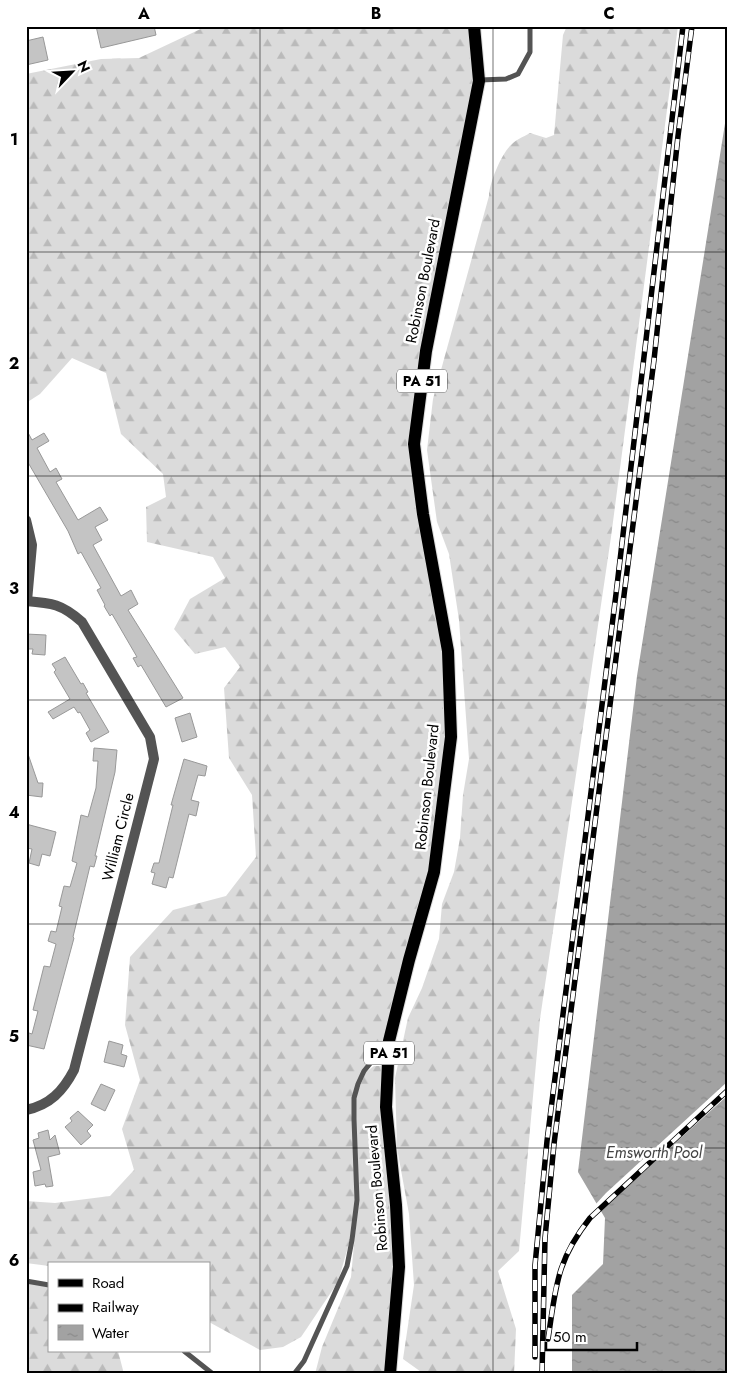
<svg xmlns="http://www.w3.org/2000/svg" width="753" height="1400" viewBox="0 0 753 1400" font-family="Jost,sans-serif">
<defs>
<pattern id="forest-firs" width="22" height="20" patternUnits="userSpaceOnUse" patternTransform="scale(1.25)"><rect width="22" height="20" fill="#dbdbdb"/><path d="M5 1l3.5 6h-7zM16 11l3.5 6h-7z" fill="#bababa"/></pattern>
<pattern id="water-ripples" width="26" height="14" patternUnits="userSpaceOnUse" patternTransform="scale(1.25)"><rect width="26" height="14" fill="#a2a2a2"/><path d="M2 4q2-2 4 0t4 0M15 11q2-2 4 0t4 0" fill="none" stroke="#8a8a8a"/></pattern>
</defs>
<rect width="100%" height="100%" fill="#fff"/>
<!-- forest -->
<g fill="url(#forest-firs)">
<path d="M207 26H470L475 82 408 440 444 653 448 737 430 871 388 1041 376 1051 364 1070 353 1099 356 1201 350 1240 338 1282 301 1337 283 1347 260 1350 209 1322V1264H49V1266L26 1263V1201L55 1203 110 1196 134 1170 122 1129 140 1080 125 1025 130 957 173 910 226 896 256 857 252 795 229 758 224 688 240 667 225 647 195 654 174 629 190 599 225 578 213 557 147 542 146 507 166 497 163 474 121 434 106 373 72 358 40 394 26 403V74L101 59 139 58Z"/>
<path d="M567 26H678L611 537 540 1019 519 1251 498 1271 516 1329 514 1374H424L403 1359 414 1285 409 1214 397 1148 395 1078 408 1018 422 988 439 939 442 904 454 872 460 838 463 795 469 759 459 620 449 554 437 522 427 450 433 399 489 196C489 184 501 155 510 146 515 140 523 137 530 133L546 138 554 135 563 35Z"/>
<path d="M374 1066H381L386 1072 398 1267 388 1374H315L322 1347 351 1277 358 1201 355 1098 366 1072Z"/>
<path d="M26 1283 49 1287V1351H118L124 1374H26Z"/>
</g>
<!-- water -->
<path fill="url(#water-ripples)" d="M727 111V1374H572V1295L603 1264 605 1218 578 1172 637 676Z"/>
<!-- pier -->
<path fill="#fff" d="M727 1082V1096L599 1212 595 1205 606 1193Z"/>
<!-- building -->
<g fill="#c4c4c4" stroke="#989898">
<path d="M96 26H154L156 35 101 48Z"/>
<path d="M43 37 48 60 26 65V41Z"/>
<path d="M26 429 32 440 44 433 49 441 37 448 50 472 56 468 62 479 56 482 78 520 100 507 108 520 95 527 102 540 93 545 121 596 131 590 138 604 128 610 183 698 166 707 141 665 138 667 133 658 137 657 112 614 110 616 104 606 105 605 97 590 101 588 81 552 78 554 68 531 26 459Z"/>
<path d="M26 634 46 635 45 655 32 654 33 649H26Z"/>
<path d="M65 657 81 684 83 683 88 692 86 693 109 732 91 742 86 733 90 730 80 712 78 713 74 707 53 719 48 712 70 699 54 672 56 670 52 664Z"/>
<path d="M190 713 197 737 182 742 175 718Z"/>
<path d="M94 748 117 750 115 772 95 856H97L94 867 90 866 73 937 74 938 44 1049 26 1045V1032L32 1034 38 1011 33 1010 44 966 50 967 56 944 48 941 51 931 56 932 62 907 59 906 64 886 70 887 77 863 72 861 81 815 88 817 96 788 98 761H93Z"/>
<path d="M26 754H28L38 783H43L42 797 26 795Z"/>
<path d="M184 759 207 766 205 776 198 775 191 800 199 802 196 816 189 814 173 878 169 877 166 888 152 884 155 873 151 872 154 863H159L173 805H171Z"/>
<path d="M26 824 56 832 50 856 42 854 39 866 29 863 32 849 26 848Z"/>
<path d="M109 1041 123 1045 121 1054 127 1056 124 1067 104 1062Z"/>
<path d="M101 1084 115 1090 105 1111 91 1104Z"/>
<path d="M78 1111 93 1125 87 1131 91 1136 81 1145 65 1127 72 1121 70 1118Z"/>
<path d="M48 1130 50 1140 55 1135 60 1154 48 1157 53 1186 46 1187 45 1184 35 1186 33 1172 41 1170 33 1140 39 1138 38 1133Z"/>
</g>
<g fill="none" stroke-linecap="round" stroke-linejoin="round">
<!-- primary casing -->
<g stroke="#dbdbdb" stroke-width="14">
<path id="primary" d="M390 1374 399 1267 396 1205 386 1107 389 1041 409 960 434 872 451 737 448 651 423 514 414 444 426 351 479 81 474 26"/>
</g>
<!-- lane -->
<g stroke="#545454" stroke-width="5">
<path d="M480 80 506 79 518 74 530 52V26"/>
<path d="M26 1281 49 1285"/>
<path d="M184 1351 213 1374"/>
<path d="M294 1374 304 1361 347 1266 352 1240 357 1200 354 1119V1098L358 1084 364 1071 387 1043"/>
</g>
<!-- street -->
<g stroke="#545454" stroke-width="10">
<path d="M26 520 32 545 27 601"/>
<path d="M26 601C52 603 62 604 82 622L150 737 154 759 74 1070C63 1091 50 1105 26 1110"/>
</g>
<!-- primary -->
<use href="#primary" stroke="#000" stroke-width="12"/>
<!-- rail casing -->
<g stroke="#000" stroke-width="5.5">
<g id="rail">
<path d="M548 1339C556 1287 556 1261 590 1218L727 1091"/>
<path d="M535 1357V1265L547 1141 616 594 683 26"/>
<path d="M542 1374 545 1238 554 1144 654 360 678 136 692 26"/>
</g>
</g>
<!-- rail -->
<use href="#rail" stroke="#fff" stroke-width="4" stroke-dasharray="11" stroke-linecap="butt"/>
</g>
<!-- grid -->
<path fill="none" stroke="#000" stroke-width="1" stroke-opacity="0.55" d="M260 26V1374M493 26V1374M26 252H727M26 476H727M26 700H727M26 924H727M26 1148H727"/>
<g text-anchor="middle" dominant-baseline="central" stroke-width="5" stroke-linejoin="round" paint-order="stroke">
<!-- shield labels -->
<g fill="#fff" stroke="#4c4c4c" stroke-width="1">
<rect x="397" y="369.5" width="50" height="23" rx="4"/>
<rect x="364" y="1041.5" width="50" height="23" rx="4"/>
</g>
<g font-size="14" font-weight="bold" fill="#000">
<text x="422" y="381">PA 51</text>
<text x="389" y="1053">PA 51</text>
</g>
<!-- street labels -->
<g font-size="15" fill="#000" stroke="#fff">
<text transform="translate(423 281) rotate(-79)">Robinson Boulevard</text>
<text transform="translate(427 787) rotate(-84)">Robinson Boulevard</text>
<text transform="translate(118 837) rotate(-76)">William Circle</text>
<text transform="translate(377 1188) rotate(-95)">Robinson Boulevard</text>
</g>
<!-- water labels -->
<g font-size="16" font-style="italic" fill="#434343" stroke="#fff">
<text x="654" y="1152">Emsworth Pool</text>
</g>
</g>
<!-- border -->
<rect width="753" height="1400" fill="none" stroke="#ffffff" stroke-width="55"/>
<!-- legend -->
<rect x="48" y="1262" width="162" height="90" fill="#ffffff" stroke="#999999"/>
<rect x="58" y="1279" width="25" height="8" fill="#000000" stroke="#999999"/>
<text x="92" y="1288" font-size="15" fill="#000000">Road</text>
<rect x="58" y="1304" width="25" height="8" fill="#000000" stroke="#999999"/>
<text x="92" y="1312" font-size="15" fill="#000000">Railway</text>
<rect x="58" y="1325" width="25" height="15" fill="url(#water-ripples)" stroke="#999999"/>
<text x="92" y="1338" font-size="15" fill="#000000">Water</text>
<!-- north arrow -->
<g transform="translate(72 72) rotate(65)" stroke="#ffffff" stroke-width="4" paint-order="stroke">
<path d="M0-4L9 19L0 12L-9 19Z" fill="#000000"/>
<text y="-8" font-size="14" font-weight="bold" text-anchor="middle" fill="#000000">N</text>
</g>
<!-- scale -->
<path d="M546 1342v8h91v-8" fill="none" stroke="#000000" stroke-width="2.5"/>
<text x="553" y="1342" font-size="15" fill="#000000" stroke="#ffffff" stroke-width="4" paint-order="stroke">50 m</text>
<rect x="28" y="28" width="698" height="1344" fill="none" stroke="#000" stroke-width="2"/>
<g font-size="16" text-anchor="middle" font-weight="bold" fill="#000">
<text x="144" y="19">A</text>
<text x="376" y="19">B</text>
<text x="609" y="19">C</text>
<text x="14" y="145">1</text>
<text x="14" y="369">2</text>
<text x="14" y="594">3</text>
<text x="14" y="818">4</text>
<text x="14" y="1042">5</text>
<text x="14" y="1266">6</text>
</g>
</svg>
